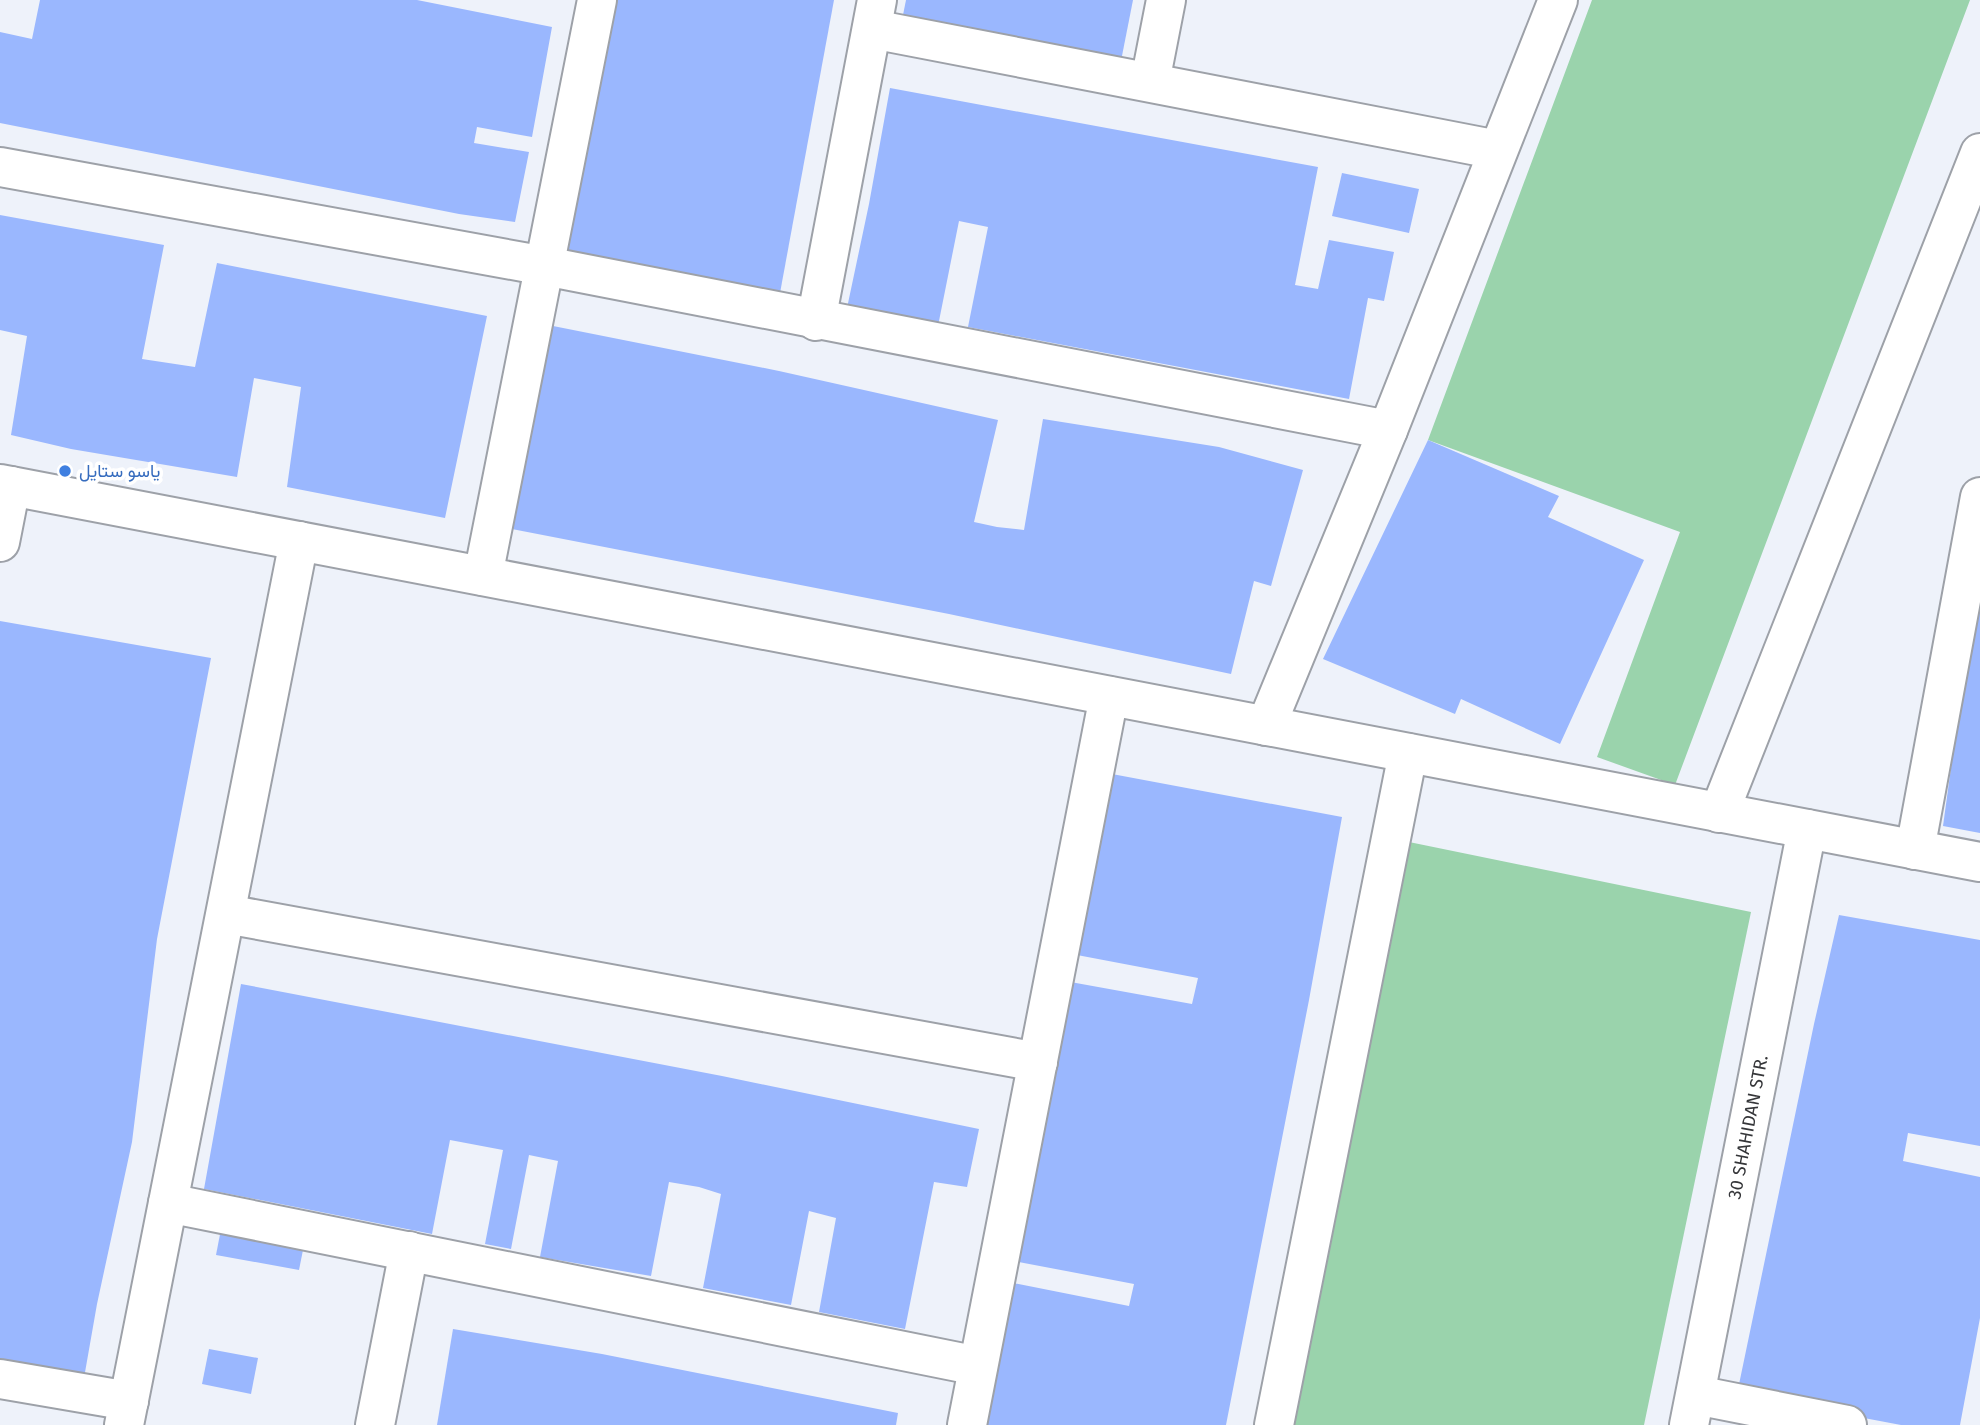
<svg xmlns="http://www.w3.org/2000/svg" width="1980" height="1425" viewBox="0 0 1980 1425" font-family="'Fira Sans',Vazirmatn,sans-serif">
<rect width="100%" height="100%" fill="#eef2fa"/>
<!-- green -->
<g fill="#9ad3ac">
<path d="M1592 0H1970L1675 785 1597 757 1680 532 1428 440Z"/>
<path d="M1409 842 1751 912 1644 1425H1287Z"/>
</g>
<!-- building -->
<g fill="#9ab7fe">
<path d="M40 0H417L552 27 532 137 477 127 474 143 529 152 515 222 459 214 0 123V32L32 39Z"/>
<path d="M602 0H834L780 293 559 253Z"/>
<path d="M906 0H1133L1120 66 901 25Z"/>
<path d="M890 88 1318 167 1295 285 1318 289 1329 240 1394 252 1384 301 1368 298 1349 399 968 327 988 227 959 221 938 326 847 308 869 204Z"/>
<path d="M1342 173 1419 189 1409 233 1332 216Z"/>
<path d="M0 215 164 245 142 359 195 367 217 263 487 316 445 518 287 487 301 387 254 378 237 477 71 449 11 435 27 336 0 330Z"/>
<path d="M543 324 779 371 998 420 974 522 997 527 1024 530 1043 419 1219 447 1303 470 1271 586 1254 581 1231 674 949 614 502 527Z"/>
<path d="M1428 440 1559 496 1548 517 1644 560 1560 744 1461 699 1455 714 1323 659Z"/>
<path d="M1979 603 1980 604V833L1943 826 1959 710Z"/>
<path d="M0 621 211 658 157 939 132 1142 97 1304 84 1378 0 1364Z"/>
<path d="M1112 774 1342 817 1309 1000 1226 1425H985L1013 1283 1129 1306 1134 1284 1014 1261 1065 981 1192 1004 1198 978 1077 955Z"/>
<path d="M1839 915 1980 940V1146L1908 1133 1903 1161 1980 1177V1318L1960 1425H1901L1737 1394 1814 1024Z"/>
<path d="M241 984 722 1076 979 1129 967 1187 934 1182 905 1329 819 1312 836 1218 809 1211 791 1305 703 1288 721 1194 699 1187 669 1182 651 1276 540 1257 558 1161 529 1155 511 1249 485 1244 503 1150 450 1140 432 1234 204 1189Z"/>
<path d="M222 1224 305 1240 299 1270 216 1255Z"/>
<path d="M453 1329 602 1354 898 1413 896 1425H437Z"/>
<path d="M209 1349 258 1358 251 1394 202 1384Z"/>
</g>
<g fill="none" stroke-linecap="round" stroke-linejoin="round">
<!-- minor casing -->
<g stroke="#9da1a8" stroke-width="42">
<g id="minor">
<path d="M872 29 1498 150"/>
<path d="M1150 82 1166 0"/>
<path d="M0 167 545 266 1388 430"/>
<path d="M816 321 877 0"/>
<path d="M0 484 1980 862"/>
<path d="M0 542 11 486"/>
<path d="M483 576 597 0"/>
<path d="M1266 726 1388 430 1558 0"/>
<path d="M1719 813 1980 153"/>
<path d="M1915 850 1980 497"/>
<path d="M226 914 1038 1062"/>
<path d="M168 1203 978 1366"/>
<path d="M0 1379 129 1401"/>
<path d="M1696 1395 1847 1425"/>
<path d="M124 1425 299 541"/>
<path d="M375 1425 409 1251"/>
<path d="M967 1425 1109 696"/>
<path d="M1274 1425 1408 753"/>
<path d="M1689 1425 1807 829"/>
</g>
</g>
<!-- minor -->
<use href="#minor" stroke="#fff" stroke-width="38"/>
</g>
<!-- markers -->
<circle fill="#3f7fe0" stroke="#fff" stroke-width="2.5" cx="65" cy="471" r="7"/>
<g text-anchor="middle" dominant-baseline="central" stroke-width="7" stroke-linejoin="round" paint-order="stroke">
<!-- shop labels -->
<g font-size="18" fill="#366cbe" stroke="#fff" text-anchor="start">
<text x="79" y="471">ياسو ستايل</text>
</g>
<!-- street labels -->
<g font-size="18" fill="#353639" stroke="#fff">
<text transform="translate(1748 1127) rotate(-79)">30 SHAHIDAN STR.</text>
</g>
</g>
</svg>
